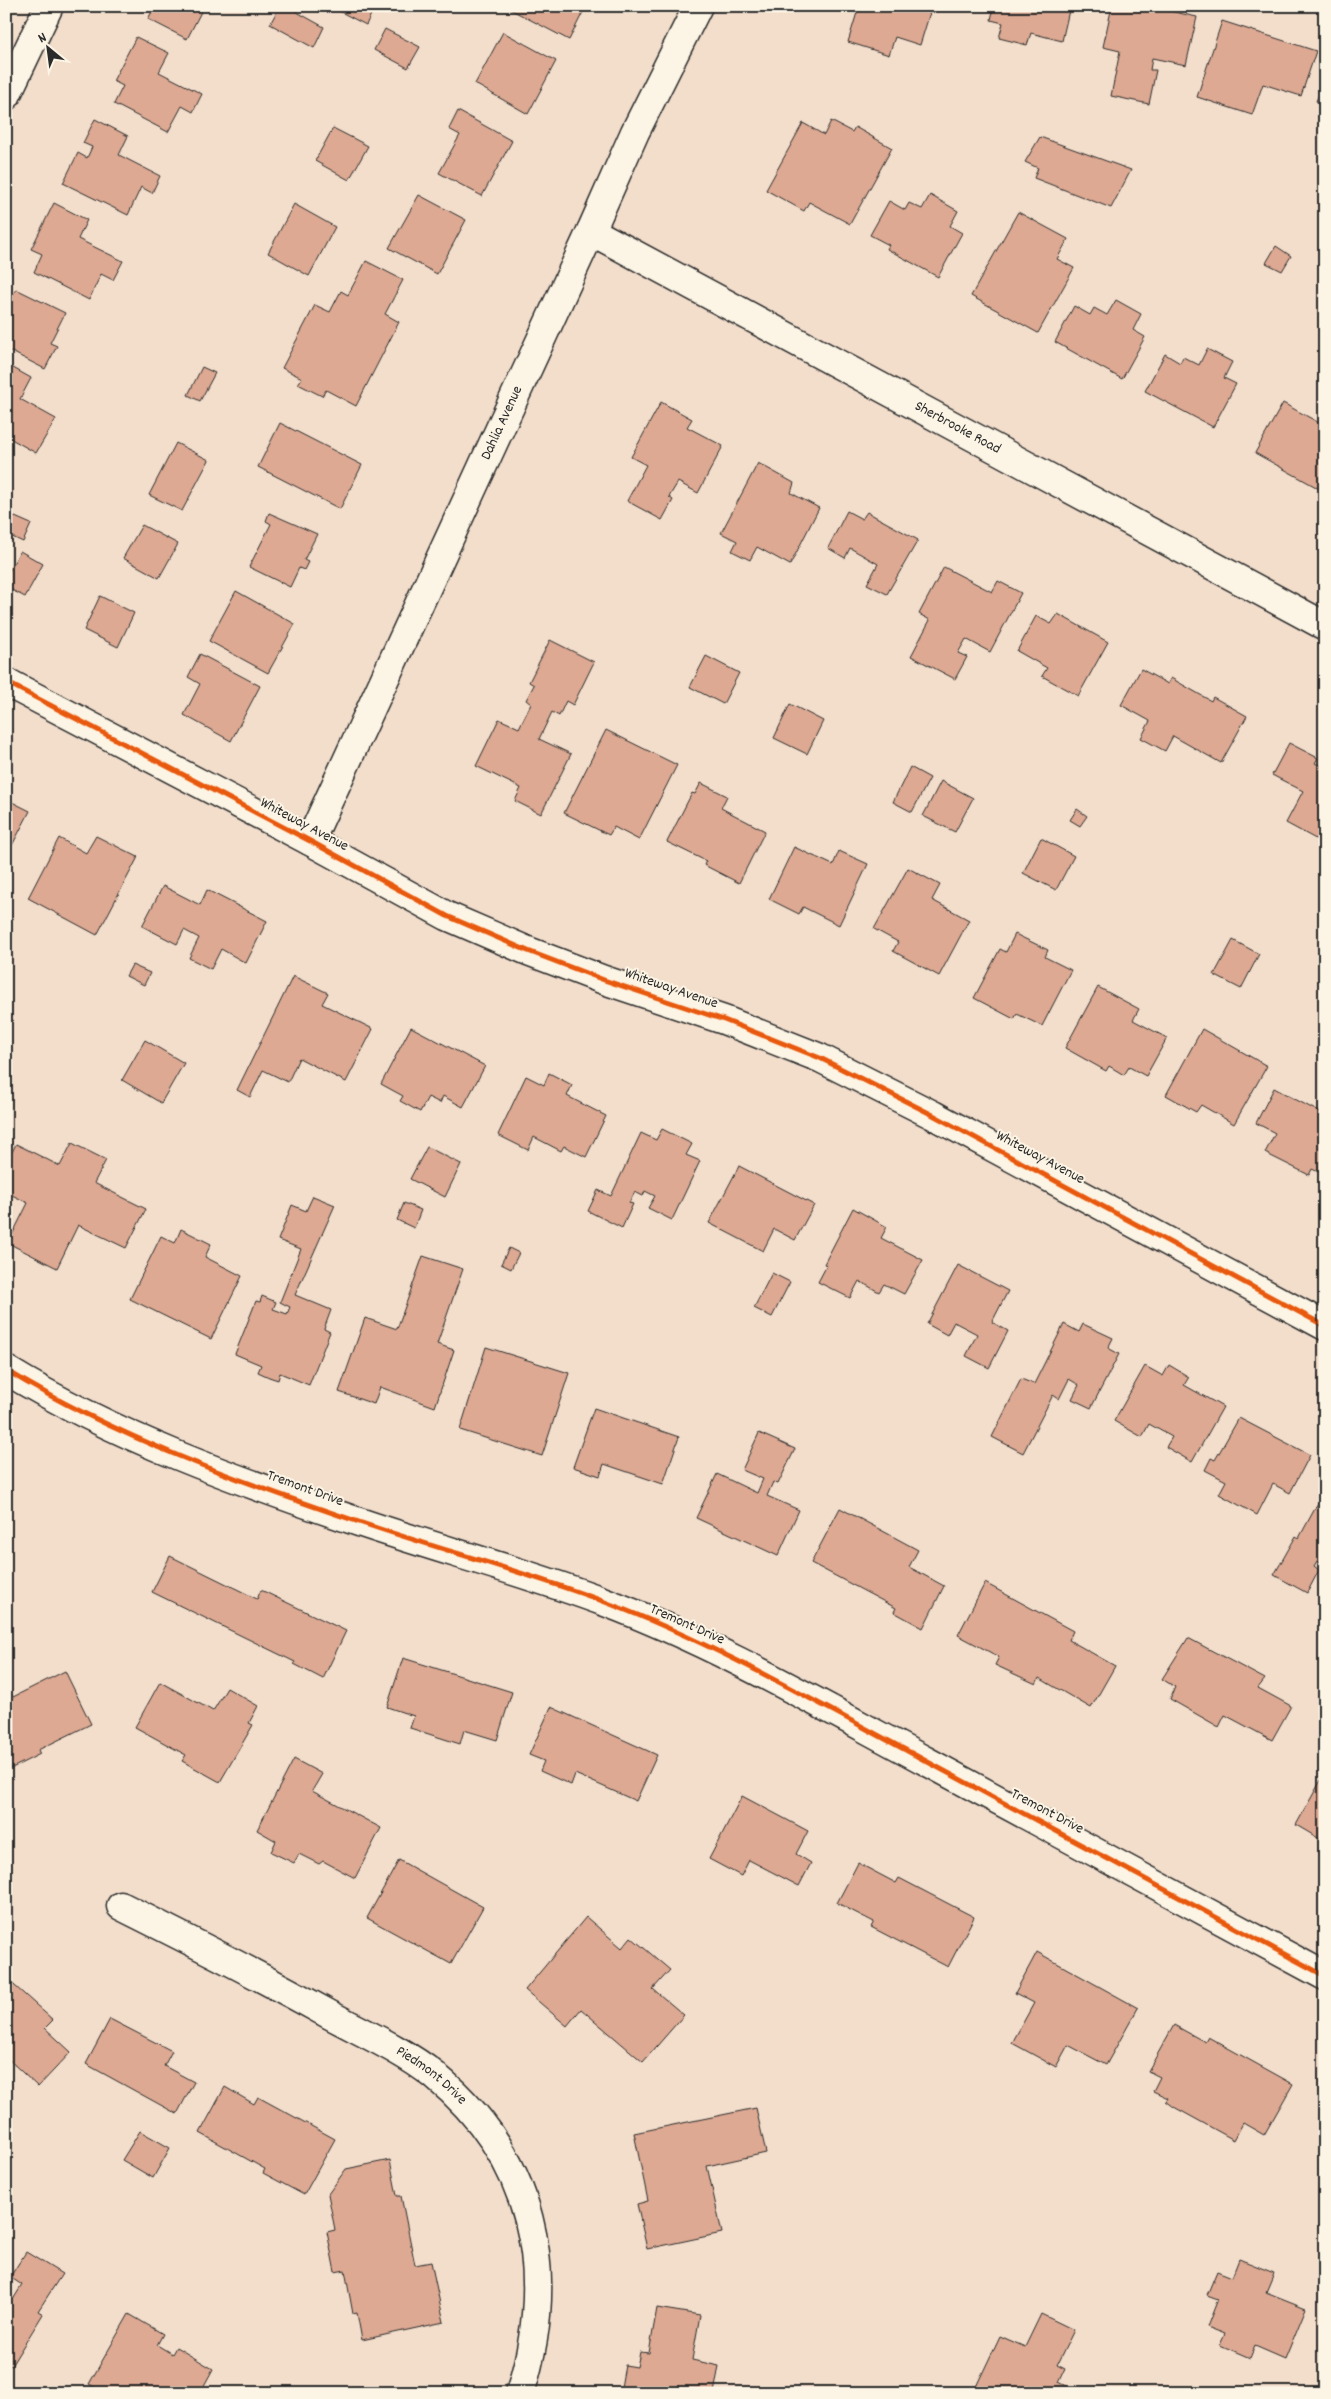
<svg xmlns="http://www.w3.org/2000/svg" width="1331" height="2399" viewBox="0 0 1331 2399" font-family="Dekko,sans-serif">
<rect width="100%" height="100%" fill="#f3decc"/>
<filter id="ink" filterUnits="userSpaceOnUse"><feTurbulence type="fractalNoise" baseFrequency=".02" numOctaves="2"/><feDisplacementMap in="SourceGraphic" scale="10" xChannelSelector="R" yChannelSelector="G"/><feConvolveMatrix kernelMatrix="1 2 1 2 8 2 1 2 1" color-interpolation-filters="sRGB"/></filter>
<g filter="url(#ink)">
<!-- building -->
<g fill="#dda992" stroke="#2b2b2b">
<path d="M155 6H204L187 39 148 19Z"/>
<path d="M286 6 324 27 314 48 270 24 280 6Z"/>
<path d="M341 6H375L366 25 339 11Z"/>
<path d="M504 6H586L569 40Z"/>
<path d="M859 6H932L920 45 895 37 889 55 848 42Z"/>
<path d="M994 6H1070L1062 41 1031 33 1027 45 999 38 1003 23 991 20Z"/>
<path d="M1112 6H1147L1197 17 1186 65 1152 58 1150 70H1156L1149 104 1111 96 1120 51 1103 47Z"/>
<path d="M1222 21 1316 51 1301 96 1263 84 1252 115 1197 97Z"/>
<path d="M385 29 420 47 408 68 374 50Z"/>
<path d="M503 32 556 61 528 114 475 84Z"/>
<path d="M136 37 169 53 159 72 202 94 193 112 182 106 168 132 114 104 123 86 113 81Z"/>
<path d="M1325 81V105L1316 101Z"/>
<path d="M458 111 512 141 482 196 439 173 460 135 449 129Z"/>
<path d="M95 119 128 136 119 155 160 176 152 193 141 187 128 215 63 183 78 153 87 158 92 147 83 143Z"/>
<path d="M831 121 852 132 855 127 892 148 850 224 809 202 804 211 766 190 803 123 824 135Z"/>
<path d="M333 128 368 146 349 180 315 161Z"/>
<path d="M1040 137 1131 170 1111 208 1034 178 1038 168 1025 162Z"/>
<path d="M419 195 466 220 437 274 389 248Z"/>
<path d="M930 195 958 211 950 226 962 233 938 277 887 249 889 245 870 235 889 201 905 210 909 203 922 209Z"/>
<path d="M54 203 87 220 78 239 123 261 113 280 101 274 89 300 34 272 42 254 31 249Z"/>
<path d="M294 204 335 227 309 276 268 253Z"/>
<path d="M1018 212 1068 239 1057 259 1074 268 1038 333 971 296Z"/>
<path d="M1276 246 1291 256 1282 271 1266 263Z"/>
<path d="M366 261 403 280 385 314 399 322 356 406 326 390 322 396 298 384 302 378 282 368 315 305 330 312 341 291 348 295Z"/>
<path d="M16 289 65 313 50 343 57 346 45 369 6 349V308Z"/>
<path d="M1116 300 1141 314 1133 330 1145 337 1122 379 1055 342 1074 306 1090 315 1094 308 1107 315Z"/>
<path d="M1207 349 1232 362 1224 378 1236 384 1213 427 1145 391 1165 354 1180 363 1183 357 1199 365Z"/>
<path d="M6 364 31 378 20 399 56 419 36 453 6 436Z"/>
<path d="M202 367 215 373 200 401 188 395Z"/>
<path d="M661 402 692 419 687 427 723 446 698 493 678 482 669 497 673 500 662 520 627 501 646 465 631 457Z"/>
<path d="M1283 403 1325 426V492L1255 453Z"/>
<path d="M280 423 362 465 340 509 258 467Z"/>
<path d="M176 443 209 460 182 511 149 495Z"/>
<path d="M758 463 794 483 791 493 819 508 790 565 757 547 750 560 732 551 737 541 721 533Z"/>
<path d="M847 511 862 519 867 512 918 540 887 594 867 584 878 564 850 548 845 558 828 548Z"/>
<path d="M6 513 31 524 23 542 6 534Z"/>
<path d="M269 513 317 534 304 560 308 562 304 570 299 568 290 587 249 567 271 524 266 521Z"/>
<path d="M142 525 178 544 159 578 123 558Z"/>
<path d="M20 551 43 564 25 597 6 587V577Z"/>
<path d="M944 567 992 592 998 581 1021 593 990 652 966 639 958 653 967 657 955 679 911 656 930 620 919 614Z"/>
<path d="M236 591 295 624 268 673 209 641Z"/>
<path d="M100 596 134 613 118 647 84 630Z"/>
<path d="M1058 614 1108 642 1078 696 1042 676 1047 668 1017 651 1036 616 1051 624Z"/>
<path d="M550 640 594 662 573 705 566 701 559 716 552 712 539 739 571 754 541 814 515 801 521 788 476 766 499 719 519 728 531 704 526 700 534 685 529 682Z"/>
<path d="M200 654 260 686 231 741 184 715 200 684 188 677Z"/>
<path d="M706 656 739 673 723 704 690 687Z"/>
<path d="M1141 669 1168 684 1171 678 1211 701 1213 697 1247 716 1221 763 1173 736 1165 751 1141 738 1150 721 1121 705Z"/>
<path d="M790 704 823 721 807 754 774 738Z"/>
<path d="M606 730 677 765 639 840 614 827 609 835 564 813Z"/>
<path d="M1289 743 1318 758 1315 763 1325 768V844L1286 823 1303 791 1272 775Z"/>
<path d="M910 767 930 778 912 812 893 802Z"/>
<path d="M941 781 973 798 955 832 923 816Z"/>
<path d="M701 783 727 796 721 808 765 831 739 883 704 865 706 861 667 842 692 793 695 794Z"/>
<path d="M6 799 30 811 6 857Z"/>
<path d="M1077 809 1087 816 1080 826 1070 820Z"/>
<path d="M96 836 138 857 97 935 28 898 59 838 86 853Z"/>
<path d="M1041 838 1074 856 1056 890 1023 873Z"/>
<path d="M794 847 833 865 839 851 868 864 839 925 803 907 799 914 769 899Z"/>
<path d="M908 868 940 885 932 900 969 920 939 976 893 951 898 942 874 929Z"/>
<path d="M163 886 200 905 207 890 267 921 246 963 221 949 211 969 189 958 199 938 184 930 177 944 142 926Z"/>
<path d="M1015 934 1048 950 1045 957 1071 970 1042 1026 1017 1014 1014 1019 974 998 1000 949 1006 952Z"/>
<path d="M1233 940 1259 954 1241 989 1214 975Z"/>
<path d="M132 965 150 973 144 985 126 976Z"/>
<path d="M293 976 328 993 322 1004 373 1029 346 1082 299 1058 288 1082 263 1070 250 1097 237 1090Z"/>
<path d="M1098 987 1139 1009 1133 1020 1167 1038 1146 1076 1129 1067 1124 1075 1109 1066 1106 1071 1065 1048Z"/>
<path d="M411 1027 485 1066 463 1107 443 1096 440 1103 428 1097 420 1112 400 1101 403 1096 381 1084Z"/>
<path d="M1202 1029 1267 1066 1234 1124 1201 1105 1196 1112 1166 1095Z"/>
<path d="M145 1040 184 1063 161 1103 122 1080Z"/>
<path d="M549 1073 572 1085 567 1096 606 1116 586 1157 564 1146 561 1151 534 1137 528 1150 498 1135 526 1076 544 1085Z"/>
<path d="M1274 1088 1325 1115V1175L1312 1169 1309 1175 1265 1153 1275 1133 1256 1123Z"/>
<path d="M662 1129 692 1144 686 1155 700 1161 672 1220 648 1208 655 1196 645 1191 643 1196 635 1192 629 1203 633 1204 622 1228 588 1211 598 1190 611 1196 641 1133 656 1140Z"/>
<path d="M72 1143 106 1160 94 1183 146 1209 126 1248 78 1225 57 1268 8 1243 28 1203 6 1192V1164L16 1144 60 1166Z"/>
<path d="M427 1147 461 1164 445 1197 410 1179Z"/>
<path d="M739 1166 814 1205 795 1240 774 1229 763 1251 709 1223Z"/>
<path d="M313 1196 335 1205 295 1295 331 1310 324 1329 330 1332 309 1385 280 1373 278 1380 269 1377 258 1372 261 1365 235 1354 256 1301 260 1302 262 1296 276 1302 273 1309 287 1314 290 1307 280 1302 301 1249 278 1240 292 1205 306 1211Z"/>
<path d="M404 1203 421 1210 414 1228 397 1220Z"/>
<path d="M853 1208 887 1227 881 1238 923 1260 904 1294 884 1284 879 1292 859 1281 850 1298 818 1282 827 1265 824 1264Z"/>
<path d="M181 1229 211 1244 205 1257 242 1276 211 1339 130 1299 161 1236 175 1243Z"/>
<path d="M509 1248 519 1253 511 1269 501 1264Z"/>
<path d="M423 1256 463 1269 437 1344 454 1350 435 1407 380 1387 374 1404 339 1392 365 1318 397 1329Z"/>
<path d="M958 1265 1008 1291 992 1322 1008 1331 989 1368 966 1356 977 1334 954 1322 947 1335 927 1324Z"/>
<path d="M772 1273 790 1282 772 1317 754 1308Z"/>
<path d="M1064 1324 1079 1332 1083 1324 1113 1338 1108 1348 1119 1354 1091 1408 1072 1399 1079 1385 1069 1379 1059 1399 1053 1395 1023 1453 992 1437 1021 1379 1034 1384Z"/>
<path d="M486 1347 569 1373 542 1456 460 1430Z"/>
<path d="M1169 1365 1189 1377 1184 1385 1223 1407 1192 1462 1166 1447 1172 1437 1149 1424 1142 1437 1114 1421 1145 1366 1163 1376Z"/>
<path d="M594 1408 679 1437 663 1484 604 1464 600 1476 573 1467Z"/>
<path d="M1239 1418 1310 1455 1290 1493 1273 1484 1257 1515 1219 1494 1226 1481 1205 1470 1211 1458 1215 1460Z"/>
<path d="M759 1433 795 1449 778 1484 773 1482 767 1496 799 1510 778 1556 696 1518 717 1474 757 1493 763 1479 742 1470Z"/>
<path d="M1325 1490V1565L1317 1561 1314 1566 1319 1570 1307 1593 1274 1575 1296 1536 1299 1538Z"/>
<path d="M840 1508 918 1550 909 1567 944 1586 923 1628 894 1612 896 1608 811 1563Z"/>
<path d="M170 1556 257 1599 261 1590 346 1631 323 1679 294 1664 295 1662 152 1592Z"/>
<path d="M985 1583 1073 1631 1069 1640 1115 1666 1091 1708 1039 1678 1036 1684 995 1665 999 1657 958 1635Z"/>
<path d="M1188 1638 1265 1679 1258 1688 1291 1706 1272 1740 1225 1715 1219 1727 1170 1699 1175 1687 1162 1679Z"/>
<path d="M403 1658 512 1692 497 1740 464 1730 460 1744 410 1728 414 1716 387 1707Z"/>
<path d="M65 1671 91 1724 38 1750 40 1754 6 1771V1684L13 1697Z"/>
<path d="M160 1682 213 1711 227 1688 258 1706 249 1723 253 1725 220 1782 182 1761 186 1755 135 1727Z"/>
<path d="M551 1707 657 1755 636 1801 575 1774 571 1785 540 1771 544 1761 529 1755Z"/>
<path d="M294 1759 322 1774 312 1791 381 1828 355 1878 323 1861 319 1864 299 1854 294 1863 271 1852 276 1841 257 1830Z"/>
<path d="M1325 1773V1842L1296 1825Z"/>
<path d="M742 1796 808 1831 796 1854 811 1863 799 1886 749 1860 741 1876 709 1859Z"/>
<path d="M399 1860 483 1907 451 1964 367 1918Z"/>
<path d="M858 1863 896 1883 899 1878 974 1917 948 1967 871 1927 874 1922 837 1903Z"/>
<path d="M586 1917 622 1948 631 1937 670 1970 653 1989 684 2015 643 2062 581 2009 567 2026 525 1990Z"/>
<path d="M1037 1952 1138 2008 1106 2065 1068 2045 1056 2067 1012 2043 1034 2003 1015 1993Z"/>
<path d="M6 1978 53 2020 45 2028 71 2052 38 2087 6 2057 9 2053 6 2051Z"/>
<path d="M110 2019 172 2051 164 2066 194 2082 177 2114 86 2064Z"/>
<path d="M1174 2025 1205 2042 1208 2037 1293 2084 1264 2135 1243 2123 1234 2140 1174 2107 1166 2101 1168 2098 1153 2091 1160 2077 1148 2071Z"/>
<path d="M225 2087 254 2104 258 2097 335 2139 304 2195 263 2173 265 2169 200 2133Z"/>
<path d="M756 2108 766 2153 707 2166 722 2233 647 2249 637 2204 648 2201 634 2133Z"/>
<path d="M140 2131 170 2148 153 2178 122 2160Z"/>
<path d="M1325 2159V2174L1319 2170Z"/>
<path d="M390 2160 397 2196H401L415 2265 431 2262 444 2322 362 2340 357 2313 353 2314 345 2270 335 2272 327 2232 335 2230 328 2194 346 2169Z"/>
<path d="M26 2252 62 2274 38 2311 43 2314 11 2366 6 2363V2293L14 2298 22 2285 10 2277Z"/>
<path d="M1239 2259 1274 2273 1266 2292 1306 2308 1285 2359 1255 2346 1250 2358 1220 2345 1225 2334 1207 2327 1218 2299 1207 2295 1217 2271 1232 2277Z"/>
<path d="M657 2308 700 2315 692 2360 719 2366 714 2393H620L625 2365 637 2367 640 2352 649 2353Z"/>
<path d="M129 2314 163 2334 157 2345 172 2354 176 2347 213 2369 200 2393H105L89 2384Z"/>
<path d="M1041 2314 1074 2330 1057 2365 1065 2369 1059 2382 1076 2391 1075 2393H973L1000 2336 1025 2347Z"/>
</g>
<g fill="none" stroke-linecap="round" stroke-linejoin="round">
<!-- minor casing -->
<g stroke="#2b2b2b" stroke-width="31">
<g id="minor">
<path d="M6 96 49 6"/>
<path id="s1" d="M591 231 1325 626"/>
<path d="M6 682 310 841 447 916 528 951 604 980 724 1020 820 1058 933 1115 1325 1326"/>
<path id="s2" d="M310 841 591 231 635 132 698 6"/>
<path d="M6 1370C115 1437 241 1482 362 1523 442 1550 525 1572 605 1602 716 1644 821 1705 926 1761 1059 1833 1192 1905 1325 1976"/>
<path id="s3" d="M121 1906C189 1940 257 1974 323 2011 359 2031 401 2049 434 2075 534 2157 558 2272 520 2393"/>
</g>
</g>
<!-- minor -->
<use href="#minor" stroke="#fcf5e5" stroke-width="28"/>
<!-- cycleway casing -->
<g stroke="#fcf5e5" stroke-width="8">
<g id="cycleway">
<path d="M6 682 310 841 447 916 528 951 604 980 724 1020 820 1058 933 1115 1325 1326"/>
<path d="M6 1370C115 1437 241 1482 362 1523 442 1550 525 1572 605 1602 716 1644 821 1705 926 1761 1059 1833 1192 1905 1325 1976"/>
</g>
</g>
<!-- cycleway -->
<use href="#cycleway" stroke="#e8590c" stroke-width="5"/>
</g>
</g>
<g text-anchor="middle" dominant-baseline="central" stroke-width="4" stroke-linejoin="round" paint-order="stroke">
<!-- street labels -->
<g font-size="15" fill="#2b2b2b" stroke="#fcf5e5">
<text stroke="none"><textPath href="#s2" startOffset="460">Dahlia Avenue</textPath></text>
<text stroke="none"><textPath href="#s1" startOffset="416">Sherbrooke Road</textPath></text>
<text transform="translate(304 825) rotate(28)">Whiteway Avenue</text>
<text transform="translate(671 989) rotate(19)">Whiteway Avenue</text>
<text transform="translate(1040 1158) rotate(28)">Whiteway Avenue</text>
<text transform="translate(305 1489) rotate(20)">Tremont Drive</text>
<text transform="translate(687 1625) rotate(24)">Tremont Drive</text>
<text transform="translate(1047 1812) rotate(28)">Tremont Drive</text>
<text stroke="none"><textPath href="#s3" startOffset="354">Piedmont Drive</textPath></text>
</g>
</g>
<!-- margin -->
<rect width="1331" height="2399" fill="none" stroke="#fcf5e5" stroke-width="25"/>
<rect x="12" y="12" width="1306" height="2374" fill="none" stroke="#2b2b2b" stroke-width="2" filter="url(#ink)"/>
<!-- north arrow -->
<g transform="translate(48 48) rotate(331)" stroke="#fcf5e5" stroke-width="4" paint-order="stroke">
<path d="M0-4L9 19L0 12L-9 19Z" fill="#2b2b2b"/>
<text y="-8" font-size="14" font-weight="bold" text-anchor="middle" fill="#2b2b2b">N</text>
</g>
</svg>
